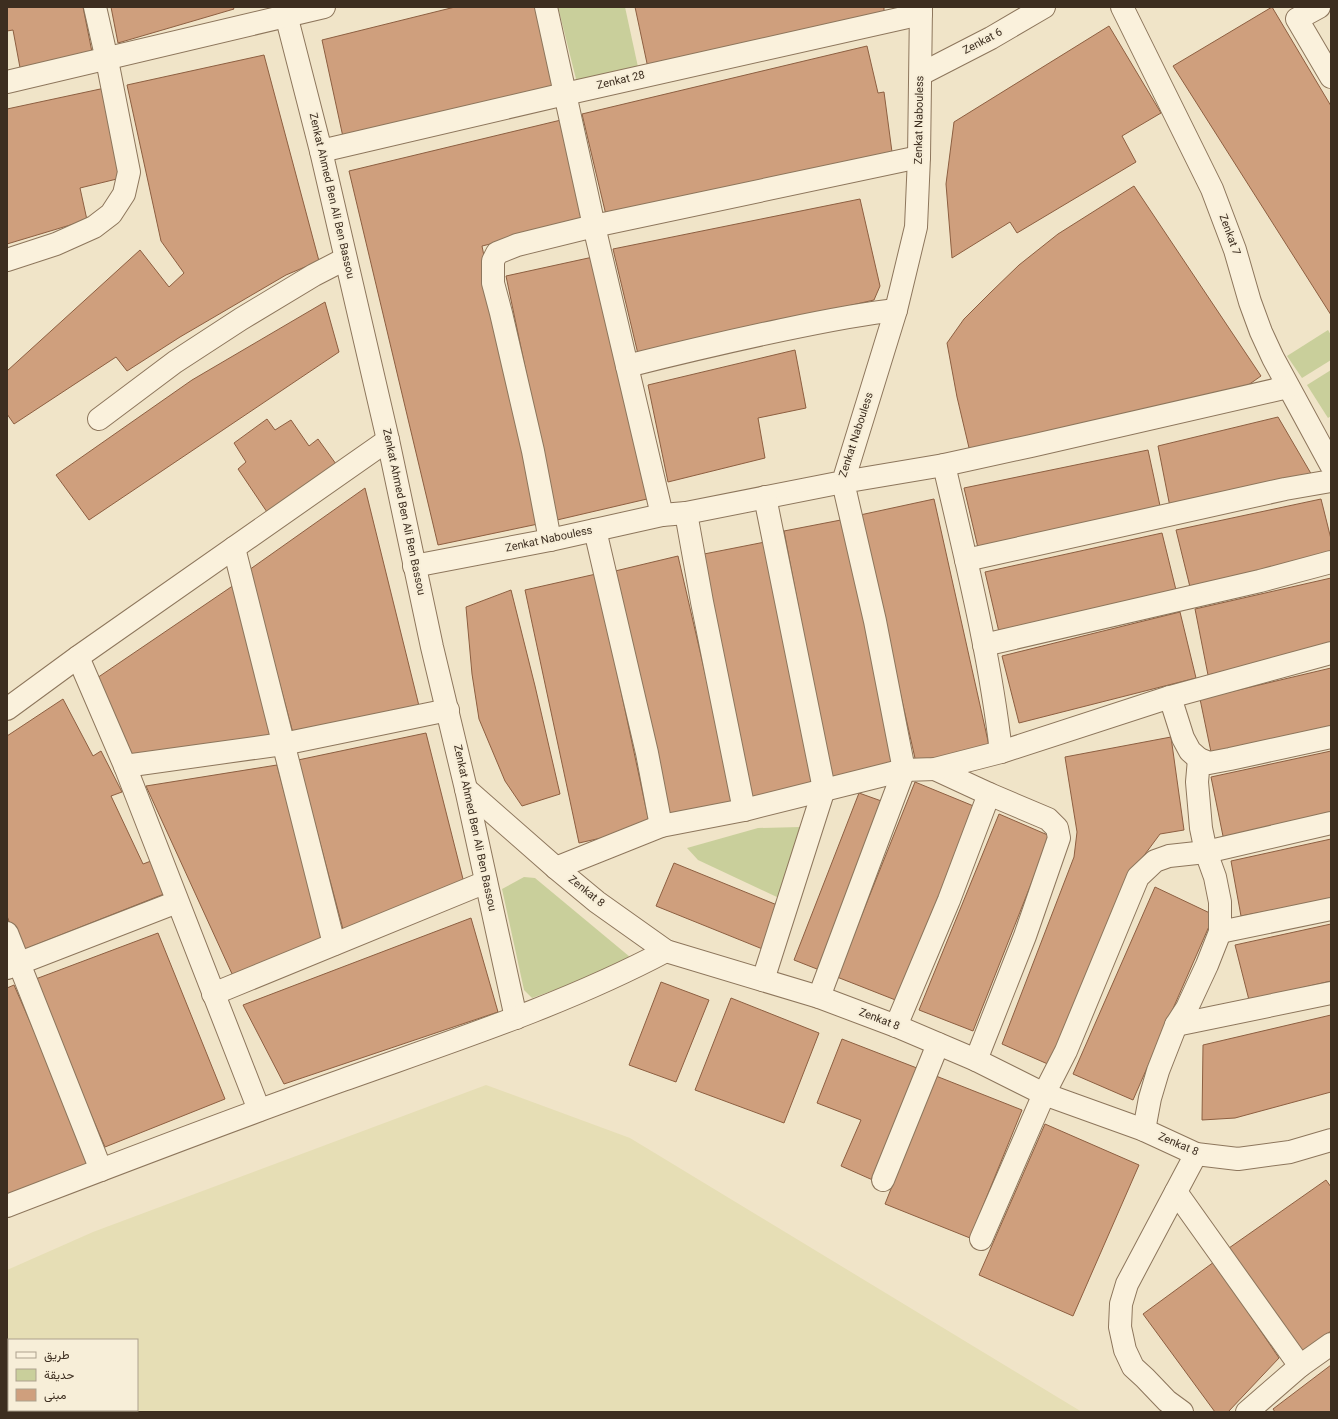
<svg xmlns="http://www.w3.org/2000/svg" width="1338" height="1419" viewBox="0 0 1338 1419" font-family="Georgia,Vazirmatn,serif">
<rect width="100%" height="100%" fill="#f0e4c8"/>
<!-- farmland -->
<path fill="#e6deb5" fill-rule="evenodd" d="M486 1085 630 1138 1082 1412H7V1270L93 1232ZM9 1340H137V1410H9Z"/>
<!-- green -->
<g fill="#c9cf9b">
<path d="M558 7H625L638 67 577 83Z"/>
<path d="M1328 330 1331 335V360L1302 378 1287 356Z"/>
<path d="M1331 370V416L1328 418 1307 385Z"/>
<path d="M800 827 779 898 698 860 687 848 758 828Z"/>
<path d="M524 877 535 878 630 957 628 964 532 998 524 990 502 889Z"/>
</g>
<!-- building -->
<g fill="#cf9f7d" stroke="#8d5f41">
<path d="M7 7H83L93 57 21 73 13 30 7 31Z"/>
<path d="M111 7H233L234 9 118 43Z"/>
<path d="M455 7H537L556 88 343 137 322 40Z"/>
<path d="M635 7H884V12L648 68Z"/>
<path d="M1272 7 1331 106V315L1173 66Z"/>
<path d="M1109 26 1161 113 1122 136 1136 162 1017 233 1010 222 952 258 946 184 954 122Z"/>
<path d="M867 46 878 93 884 92 892 152 606 215 582 114Z"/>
<path d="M264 55 319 261 286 275 180 337 127 371 116 357 14 424 7 414V371L140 250 169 287 184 273 161 241 127 85Z"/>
<path d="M105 88 125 177 80 188 87 220 7 244V109Z"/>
<path d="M561 120 586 221 482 246 538 524 438 545 349 171Z"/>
<path d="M1134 186 1261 376 1244 388 970 452 957 397 947 343 964 319 990 293 1019 265 1058 234Z"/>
<path d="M860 199 880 286 874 300 638 354 613 249Z"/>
<path d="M593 257 647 499 557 520 506 276Z"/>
<path d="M325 302 339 352 89 520 56 475 192 380Z"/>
<path d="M795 350 806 408 758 418 765 458 668 482 648 385Z"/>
<path d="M1278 417 1313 477 1171 512 1158 446Z"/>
<path d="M267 419 275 430 291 420 309 446 318 439 336 464 267 512 238 469 246 462 234 443Z"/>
<path d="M1148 450 1162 515 979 552 964 488Z"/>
<path d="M365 488 420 710 293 733 249 570Z"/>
<path d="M934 499 990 750 917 767 860 515Z"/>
<path d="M1321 499 1331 539V554L1190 587 1176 530Z"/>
<path d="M846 519 895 771 832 783 784 531Z"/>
<path d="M1162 533 1176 590 999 632 985 572Z"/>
<path d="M765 542 815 790 749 804 699 555Z"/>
<path d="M678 556 735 803 668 819 611 572Z"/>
<path d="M596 574 650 827 579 843 525 590Z"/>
<path d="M1331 578V646L1208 675 1195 609Z"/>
<path d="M234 585 275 740 129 757 97 678Z"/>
<path d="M511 590 535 686 560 794 522 806 505 781 479 719 472 674 466 607Z"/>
<path d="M1180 612 1196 678 1019 723 1002 656Z"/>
<path d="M1331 668V728L1211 752 1200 699Z"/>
<path d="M63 699 93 756 101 751 122 792 111 796 143 864 151 861 164 894 20 951 7 916V736Z"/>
<path d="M426 733 464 883 344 933 298 760Z"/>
<path d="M1171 737 1184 830 1160 834 1134 869 1050 1065 1002 1044 1074 857 1077 832 1065 757Z"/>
<path d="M1331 751V817L1224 841 1211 777Z"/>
<path d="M277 765 324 941 233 976 146 786Z"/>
<path d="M915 782 976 807 898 1001 837 977Z"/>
<path d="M859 793 887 803 822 971 794 960Z"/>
<path d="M999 814 1050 836 973 1031 919 1010Z"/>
<path d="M1331 839V899L1241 916 1231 861Z"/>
<path d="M674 863 782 907 765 950 656 906Z"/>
<path d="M1155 887 1214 915 1133 1100 1073 1074Z"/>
<path d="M471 918 498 1012 284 1084 243 1005Z"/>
<path d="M1331 924V981L1249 1000 1235 945Z"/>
<path d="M158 933 225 1099 105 1147 33 980Z"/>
<path d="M661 982 709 1000 676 1082 629 1065Z"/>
<path d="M14 985 91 1162 7 1197V988Z"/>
<path d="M731 998 819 1033 784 1123 695 1090Z"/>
<path d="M1331 1015V1092L1235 1118 1202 1120 1203 1045Z"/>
<path d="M842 1039 922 1070 875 1181 841 1166 861 1120 817 1103Z"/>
<path d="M936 1076 1022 1110 970 1238 885 1204Z"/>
<path d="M1045 1124 1139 1165 1073 1316 979 1275Z"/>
<path d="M1326 1180 1331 1187V1331L1302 1352 1229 1248Z"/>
<path d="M1214 1262 1279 1358 1228 1412H1215L1143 1314Z"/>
<path d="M1331 1365V1412H1275L1273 1409Z"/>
</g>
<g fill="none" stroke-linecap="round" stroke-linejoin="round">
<!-- street casing -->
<g stroke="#8d765c" stroke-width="24">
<g id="street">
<path d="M284 7 321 151 388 440 432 647 466 789 516 1018"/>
<path d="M546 7 594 226 662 515"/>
<path d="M1122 7 1212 189 1235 250 1250 302 1261 332 1273 358 1331 465"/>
<path d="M1319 7 1297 19 1331 77"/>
<path d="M921 74 991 38 1044 7"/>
<path d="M7 82 324 7"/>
<path d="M321 151 565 94 921 14"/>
<path d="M7 260 56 244 94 227 111 214 124 194 129 172 107 60 95 7"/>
<path d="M627 366C679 353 730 341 782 330 820 322 858 314 896 310"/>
<path d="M99 419 175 362 241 319 314 275 345 259"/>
<path d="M944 465C966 560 990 655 1001 752"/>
<path d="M686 513 702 602 744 810"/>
<path d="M595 530 647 753 661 826"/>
<path d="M550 540 533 451 501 313 493 283V261L497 253 517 245 594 226 919 157"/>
<path d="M234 548 334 944"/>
<path d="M966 560 1285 489 1331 481"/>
<path d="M414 566 550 540 662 515 686 513 843 482 896 310 916 227 919 157 921 7"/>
<path d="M984 645 1260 581 1331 562"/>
<path d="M78 657 125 766 259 1110"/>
<path d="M1170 697 1183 738 1190 751 1199 759 1209 763 1230 759 1331 737"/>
<path d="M7 709 78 657 388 440"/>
<path d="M125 766 283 744 448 710"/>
<path d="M935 769 989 794 1048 819 1057 828 1059 838 1025 936 976 1060"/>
<path d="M466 789 556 868 597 902 666 951 819 997 896 1026 976 1060 1044 1094 1144 1130 1196 1154 1238 1159 1290 1152 1331 1140"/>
<path d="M556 868 661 826 744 810 904 770 935 769 1001 752 1170 697 1331 653"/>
<path d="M1220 932 1331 909"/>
<path d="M7 933 101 1170"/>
<path d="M7 968 177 902"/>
<path d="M763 980 824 789 765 497"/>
<path d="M213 994 486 882"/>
<path d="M819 997 904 770 875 621 843 482 944 465 1031 446 1288 387"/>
<path d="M1176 1025 1331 993"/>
<path d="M896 1026 949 900 989 794"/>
<path d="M1144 1130 1150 1098 1158 1071 1176 1025 1187 1008 1207 965 1220 932V902L1215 877 1206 852 1201 828 1197 782 1199 759"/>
<path d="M883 1180 938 1044"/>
<path d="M1176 1192 1300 1366"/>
<path d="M7 1206C119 1163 230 1120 343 1080 452 1041 564 1005 666 951"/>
<path d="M981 1239 1044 1094 1066 1051 1138 877 1155 861 1169 856 1206 852 1331 823"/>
<path d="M1182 1412 1167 1401 1145 1378 1133 1367 1125 1350 1120 1327 1121 1304 1127 1284 1196 1154"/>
<path d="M1247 1412 1300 1366 1331 1344"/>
</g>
</g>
<!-- street -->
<use href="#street" stroke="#faf1dc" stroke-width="22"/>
</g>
<g text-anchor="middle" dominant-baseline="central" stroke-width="4" stroke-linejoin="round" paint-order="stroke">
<!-- street labels -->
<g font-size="11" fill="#3d2e20" stroke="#f7eed8">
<text transform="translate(983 42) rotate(-28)">Zenkat 6</text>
<text transform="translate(621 81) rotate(-13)">Zenkat 28</text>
<text transform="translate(920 120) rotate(-89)">Zenkat Nabouless</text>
<text transform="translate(331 196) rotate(77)">Zenkat Ahmed Ben Ali Ben Bassou</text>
<text transform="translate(1229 235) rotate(70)">Zenkat 7</text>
<text transform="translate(857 435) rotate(-72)">Zenkat Nabouless</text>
<text transform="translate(403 512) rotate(78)">Zenkat Ahmed Ben Ali Ben Bassou</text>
<text transform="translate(549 540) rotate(-12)">Zenkat Nabouless</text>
<text transform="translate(474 828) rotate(78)">Zenkat Ahmed Ben Ali Ben Bassou</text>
<text transform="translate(586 892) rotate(39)">Zenkat 8</text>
<text transform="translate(879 1020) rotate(21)">Zenkat 8</text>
<text transform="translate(1178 1145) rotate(23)">Zenkat 8</text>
</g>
</g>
<!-- border -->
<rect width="1338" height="1419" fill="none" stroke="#3d2e20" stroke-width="16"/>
<!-- legend -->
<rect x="8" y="1339" width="130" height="72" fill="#f7eed8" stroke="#ada18e"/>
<rect x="16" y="1352" width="20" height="6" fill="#faf1dc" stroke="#ada18e"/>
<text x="44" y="1359" font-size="12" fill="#3d2e20">طريق</text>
<rect x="16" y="1369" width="20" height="12" fill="#c9cf9b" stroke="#ada18e"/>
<text x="44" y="1379" font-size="12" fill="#3d2e20">حديقة</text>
<rect x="16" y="1389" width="20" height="12" fill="#cf9f7d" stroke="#ada18e"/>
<text x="44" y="1399" font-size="12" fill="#3d2e20">مبنى</text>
</svg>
